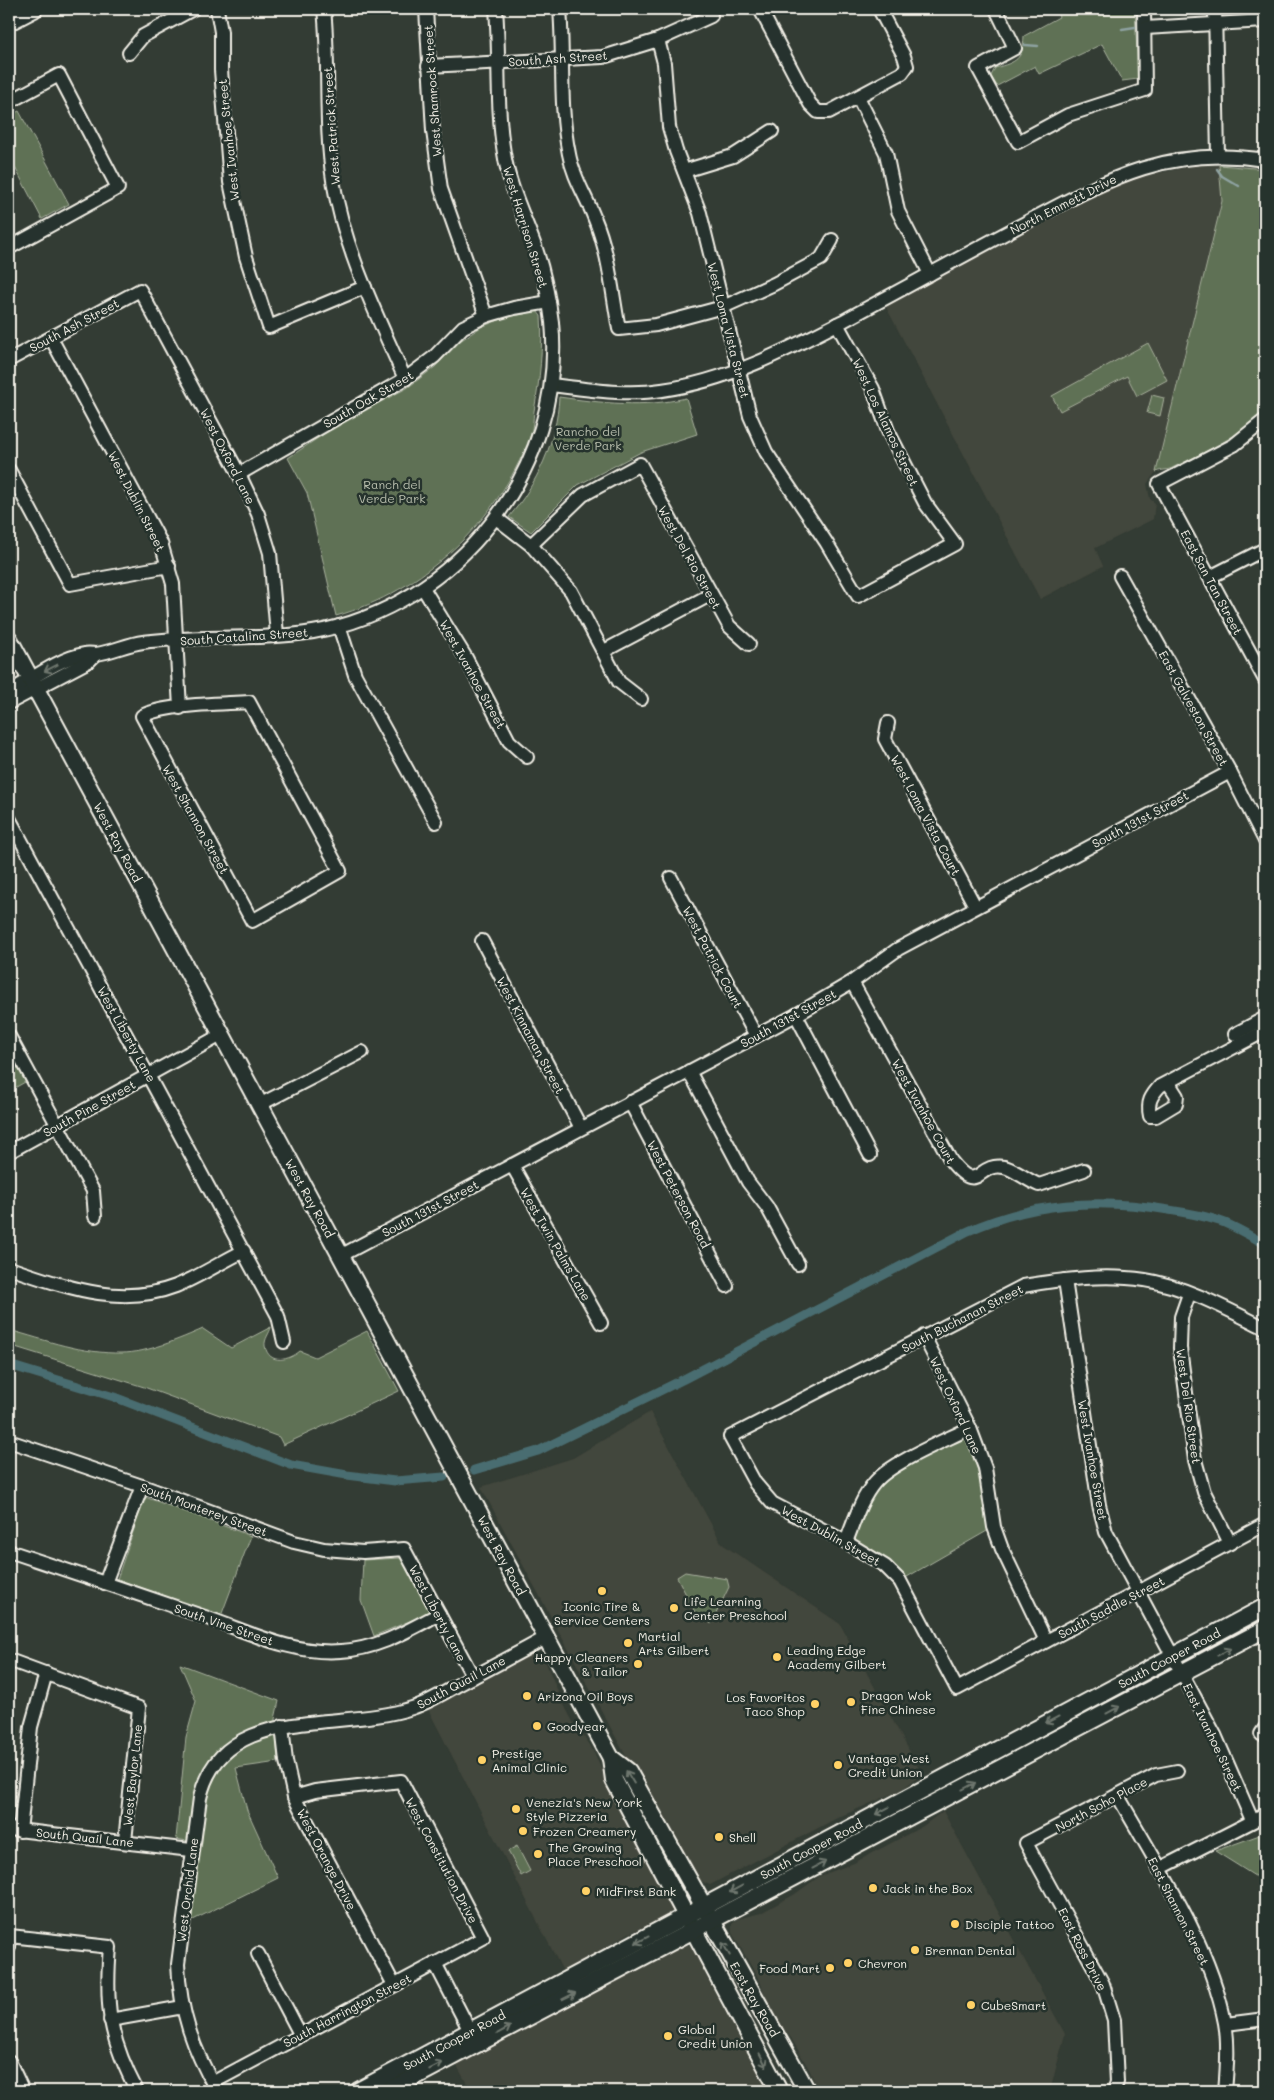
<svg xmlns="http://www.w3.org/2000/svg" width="1274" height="2100" viewBox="0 0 1274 2100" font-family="Mali,sans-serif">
<rect width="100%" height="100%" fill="#333c34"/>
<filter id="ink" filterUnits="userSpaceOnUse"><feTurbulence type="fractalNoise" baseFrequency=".02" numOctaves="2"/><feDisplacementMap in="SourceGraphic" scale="10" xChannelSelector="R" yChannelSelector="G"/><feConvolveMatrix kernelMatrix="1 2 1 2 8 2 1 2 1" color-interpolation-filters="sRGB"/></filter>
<g filter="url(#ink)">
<!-- built -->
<g fill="#43463c">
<path d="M1200 165H1219L1222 201 1156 472 1147 484 1150 499 1155 503 1153 519 1095 548 1103 566 1040 599 885 305 1110 188 1137 177Z"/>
<path d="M650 1412 722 1544 840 1624 922 1774 901 1790 839 1817 710 1885 698 1880 684 1859 658 1807 641 1784 481 1487 573 1458Z"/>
<path d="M533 1653 544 1658 561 1699 573 1722 590 1745 672 1907V1911L668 1918 629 1933 564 1973 428 1709Z"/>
<path d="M943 1811 1065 2034 1050 2091H818L810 2071 791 2038 771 2014 760 1981 732 1933V1924L737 1919 761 1913 795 1894 820 1876 854 1863 923 1826Z"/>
<path d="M685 1945H689L696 1950 706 1976 768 2091H471L455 2062 492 2042 515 2035Z"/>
</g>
<!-- green -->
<g fill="#5e7154" stroke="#a9b19e">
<path d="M1055 9H1135L1138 79 1122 81 1102 44 1039 74 1035 66 997 86 991 76 995 68C1016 62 1023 60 1024 36L1059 17Z"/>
<path d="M19 111 69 204 42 219 9 156V116Z"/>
<path d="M1219 165 1265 169V412C1239 436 1206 452 1174 467 1168 471 1162 469 1156 472L1222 201Z"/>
<path d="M537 311 541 316C543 348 540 379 534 411 533 419 533 429 530 437 497 522 424 591 336 616L307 493 288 458 342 422 407 388 435 367 460 341 481 327 504 318Z"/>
<path d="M1148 343 1167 380 1137 396 1127 376 1060 411 1052 396Z"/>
<path d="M1152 395 1164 398 1160 416 1147 413Z"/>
<path d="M559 397C602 403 643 408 686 398L697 434 641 452 578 485 531 532 509 517C537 484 557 441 559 397Z"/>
<path d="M9 1047 27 1081 9 1091Z"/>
<path d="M271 1327C270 1333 264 1339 265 1346 269 1366 290 1360 300 1351L315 1357 367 1331 399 1391 283 1445 279 1437 144 1387 9 1345V1330C46 1340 82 1354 122 1353 147 1353 180 1339 203 1329L231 1348Z"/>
<path d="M970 1428 994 1527 900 1581 846 1542 875 1482Z"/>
<path d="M145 1497 251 1536 221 1616 117 1579Z"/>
<path d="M401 1558 431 1612 374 1636 361 1600 363 1560Z"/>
<path d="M685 1572 727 1579 729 1587 711 1624 705 1615 698 1618 677 1577Z"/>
<path d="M180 1664 279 1701 275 1719 278 1762 236 1768 247 1810 278 1878 191 1921 199 1843 176 1839 186 1737 196 1701Z"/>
<path d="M1265 1833V1901L1258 1878 1215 1851Z"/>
<path d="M517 1846 530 1871 521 1876 508 1851Z"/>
</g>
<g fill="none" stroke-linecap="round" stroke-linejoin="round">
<!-- stream -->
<g stroke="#8ea2a1" stroke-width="2.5">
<path d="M1122 29 1135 27"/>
<path d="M1025 45 1038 46"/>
<path d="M1217 169 1222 176 1239 186"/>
</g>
<!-- canal -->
<g stroke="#4a6d71" stroke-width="9">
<path d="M9 1365 114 1397 291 1465 347 1475 395 1481 444 1477"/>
<path d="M474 1470 538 1451 684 1379 966 1232C1032 1202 1098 1198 1169 1210 1188 1213 1207 1216 1225 1223 1239 1229 1252 1237 1265 1244"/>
</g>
<!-- minor casing -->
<g stroke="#f4f1e8" stroke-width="16">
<g id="minor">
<path d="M217 9 221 32V70L230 182 246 257 269 327 365 287"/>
<path d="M324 9C330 65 324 123 333 180 344 250 377 315 405 379"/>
<path d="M426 9 433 131 441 189 486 316"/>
<path d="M560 9C564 57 559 106 569 154 573 177 586 196 594 217 609 252 612 292 619 329L656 325 723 307 774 284 821 259 832 240"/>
<path d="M760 9 810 104 818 112H829L902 73 907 66 904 56 879 9"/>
<path d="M996 9 1015 48 978 68 1018 142 1068 115 1145 90 1144 9"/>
<path d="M1215 9 1218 156"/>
<path d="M1145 28 1265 21"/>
<path d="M658 40 664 63 669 127 676 151 700 213 750 416 766 452 826 542 858 596 955 544 925 503 888 431 873 389 837 324"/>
<path d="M129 53 143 36 193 9"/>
<path d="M428 66 603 57 658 40 711 16"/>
<path d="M858 97 886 153 898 211 930 274"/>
<path d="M9 102 59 75 118 188 9 248"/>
<path d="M684 171 733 156 772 131"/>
<path d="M51 338 161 543 173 584 180 708"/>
<path d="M9 360 140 290 239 474 258 514 270 553 277 635"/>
<path d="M551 385C588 389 625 396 662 390 728 381 787 350 845 320 905 288 964 255 1025 223 1108 179 1168 145 1265 160"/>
<path d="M1265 420 1234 445 1159 484 1265 680"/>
<path d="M9 470 70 584 169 566"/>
<path d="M239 474 405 379 434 357 463 327 486 316 514 308 549 302"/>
<path d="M496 518 531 545 571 591 619 682 641 699"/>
<path d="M531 545 583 495 640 464 729 626 749 644"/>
<path d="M1120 576 1230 772 1265 841"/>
<path d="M1210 577 1265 549"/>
<path d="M423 588 466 658 509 741 527 757"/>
<path d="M339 626 355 675 436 822"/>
<path d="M604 651 710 595"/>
<path d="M9 692C32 679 59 658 85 654 88 653 93 654 96 654 112 652 127 644 143 642 199 635 257 641 313 632 457 607 566 468 552 322 549 298 544 273 536 249 525 217 509 187 504 153 496 106 500 57 496 9"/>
<path d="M249 702 340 871 252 921 142 716C165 704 221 704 249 702Z"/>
<path d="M9 703 89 661 96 654"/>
<path d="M888 723 885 739 975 906"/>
<path d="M9 818 278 1316 284 1342"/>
<path d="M671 878 756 1036"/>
<path d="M482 941 581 1128"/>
<path d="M852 982 951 1161C980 1197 976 1162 1004 1167 1014 1169 1028 1181 1039 1185L1084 1170"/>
<path d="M796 1015 870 1155"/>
<path d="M1235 1034 1265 1018"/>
<path d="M9 1036 93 1191 95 1216"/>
<path d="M689 1071 748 1182 767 1207 798 1264"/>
<path d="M1168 1082 1177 1096 1176 1104 1156 1116H1150C1147 1102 1151 1096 1160 1086L1265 1031"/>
<path d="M630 1102 727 1286"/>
<path d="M259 1105 362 1052"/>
<path d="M9 1152 221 1035"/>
<path d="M512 1165 601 1323"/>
<path d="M342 1255 796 1015 852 982 898 949 1230 772"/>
<path d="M9 1268C64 1286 119 1308 176 1286 199 1277 221 1262 244 1251"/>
<path d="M1065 1280 1099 1505 1106 1532 1215 1735 1252 1820"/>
<path d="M1189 1294 1181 1317 1180 1348 1195 1460 1204 1492 1230 1543"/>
<path d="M1265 1328C1229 1310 1185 1286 1145 1280 1105 1274 1063 1279 1023 1286L730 1437 755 1483 772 1503 846 1542 885 1566 900 1581 957 1689 1265 1524"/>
<path d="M924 1336 970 1428 985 1468 994 1527 1002 1549 1046 1641"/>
<path d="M9 1441 142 1486 294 1542 324 1549 363 1552 404 1549 473 1677"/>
<path d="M846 1542C854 1522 861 1498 875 1482 892 1462 944 1441 970 1428"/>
<path d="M9 1551C73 1572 138 1594 202 1616 247 1631 292 1655 341 1651 378 1649 407 1631 439 1614"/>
<path d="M105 1583 142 1486"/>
<path d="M9 1660 139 1708 125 1841"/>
<path d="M282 1726 286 1761 294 1797 394 1985"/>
<path d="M1261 1734 1265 1728"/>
<path d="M1118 1796C1157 1865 1210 1944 1225 2023 1229 2044 1227 2069 1225 2091"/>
<path d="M9 1829 191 1850"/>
<path d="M20 1831 31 1727 46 1673"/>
<path d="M1159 1869 1265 1815"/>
<path d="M9 1947 10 1936 110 1947C105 2006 109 2038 137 2091"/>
<path d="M258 1954 300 2034"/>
<path d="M435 1963 470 2031"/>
<path d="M110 2020 183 2007"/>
<path d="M1226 2024 1265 2019"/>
<path d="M9 2061 23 2091"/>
<path d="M212 2083 483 1938 401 1781 315 1791 294 1797"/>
<path d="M217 2091C193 2049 180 2013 178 1964L200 1798C221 1702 341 1732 412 1708 427 1703 442 1694 456 1686 486 1670 517 1654 547 1637"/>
<path d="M1114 2091 1117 2082 1114 2020 1103 1984 1026 1843 1156 1775 1177 1771"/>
</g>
</g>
<!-- major casing -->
<g stroke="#f4f1e8" stroke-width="20">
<g id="major">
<path d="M9 22 34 9"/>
<path d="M9 639 611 1758 628 1771 807 2091"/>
<path d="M611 1758 614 1780 779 2091"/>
<path d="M358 2091 1265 1607"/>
<path d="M388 2091 1265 1629"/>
</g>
</g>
<!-- minor -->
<use href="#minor" stroke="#26332d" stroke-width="12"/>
<!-- major -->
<use href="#major" stroke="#26332d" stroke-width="16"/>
</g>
<!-- one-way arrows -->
<defs><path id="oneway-shaft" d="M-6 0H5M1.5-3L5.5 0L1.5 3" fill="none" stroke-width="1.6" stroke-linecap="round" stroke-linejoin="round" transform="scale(1.25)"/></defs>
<g stroke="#6e766e">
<use href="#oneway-shaft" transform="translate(51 668) rotate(153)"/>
<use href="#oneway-shaft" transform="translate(1224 1652) rotate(-28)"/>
<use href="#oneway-shaft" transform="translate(1113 1710) rotate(-28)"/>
<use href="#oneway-shaft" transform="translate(1052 1720) rotate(152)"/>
<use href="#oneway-shaft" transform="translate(630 1777) rotate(-121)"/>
<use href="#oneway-shaft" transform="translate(969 1786) rotate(-28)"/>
<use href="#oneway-shaft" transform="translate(882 1811) rotate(152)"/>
<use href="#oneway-shaft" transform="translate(819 1865) rotate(-28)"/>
<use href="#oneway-shaft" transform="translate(736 1889) rotate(152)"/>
<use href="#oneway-shaft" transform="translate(642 1940) rotate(152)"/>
<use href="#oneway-shaft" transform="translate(726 1949) rotate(-120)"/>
<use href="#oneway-shaft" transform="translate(569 1996) rotate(-26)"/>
<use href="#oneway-shaft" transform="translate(504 2030) rotate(-29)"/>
<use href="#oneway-shaft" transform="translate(763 2060) rotate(62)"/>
<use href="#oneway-shaft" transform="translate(436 2066) rotate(-27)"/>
</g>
</g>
<!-- markers -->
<g fill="#ffd166" stroke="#26332d" stroke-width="2">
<circle cx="602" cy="1591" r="5"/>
<circle cx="674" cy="1608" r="5"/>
<circle cx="628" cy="1643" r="5"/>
<circle cx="777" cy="1657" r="5"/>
<circle cx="638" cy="1664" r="5"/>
<circle cx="527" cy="1696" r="5"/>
<circle cx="851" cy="1702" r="5"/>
<circle cx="815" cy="1704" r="5"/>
<circle cx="537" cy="1726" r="5"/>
<circle cx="482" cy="1760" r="5"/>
<circle cx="838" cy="1765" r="5"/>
<circle cx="516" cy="1809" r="5"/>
<circle cx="523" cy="1831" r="5"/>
<circle cx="719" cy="1837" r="5"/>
<circle cx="538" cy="1854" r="5"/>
<circle cx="873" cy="1888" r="5"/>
<circle cx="586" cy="1891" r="5"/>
<circle cx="955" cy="1924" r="5"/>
<circle cx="915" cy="1950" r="5"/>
<circle cx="848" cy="1963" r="5"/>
<circle cx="830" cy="1968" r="5"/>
<circle cx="971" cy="2005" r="5"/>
<circle cx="668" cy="2036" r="5"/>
</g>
<g text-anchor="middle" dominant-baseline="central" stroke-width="5" stroke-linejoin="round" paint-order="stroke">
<!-- street labels -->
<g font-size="12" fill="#f4f1e8" stroke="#26332d">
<text transform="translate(558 58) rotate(-4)">South Ash Street</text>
<text transform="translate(432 91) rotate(-94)">West Shamrock Street</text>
<text transform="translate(331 126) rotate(-94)">West Patrick Street</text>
<text transform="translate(228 140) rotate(-96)">West Ivanhoe Street</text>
<text transform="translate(1063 204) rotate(-27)">North Emmett Drive</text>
<text transform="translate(526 227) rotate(73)">West Harrison Street</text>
<text transform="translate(74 325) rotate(-28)">South Ash Street</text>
<text transform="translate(729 330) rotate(76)">West Loma Vista Street</text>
<text transform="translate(368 399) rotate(-30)">South Oak Street</text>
<text transform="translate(886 422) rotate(65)">West Los Alamos Street</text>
<text transform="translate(228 456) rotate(63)">West Oxford Lane</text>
<text transform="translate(137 501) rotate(63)">West Dublin Street</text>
<text transform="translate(690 557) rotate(61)">West Del Rio Street</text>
<text transform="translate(1212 582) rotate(62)">East San Tan Street</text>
<text transform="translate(244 636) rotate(-4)">South Catalina Street</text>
<text transform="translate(473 674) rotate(61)">West Ivanhoe Street</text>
<text transform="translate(1194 708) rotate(61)">East Galveston Street</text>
<text transform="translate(926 815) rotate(62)">West Loma Vista Court</text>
<text transform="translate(196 819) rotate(61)">West Shannon Street</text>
<text transform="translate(1140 819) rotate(-28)">South 131st Street</text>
<text transform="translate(118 842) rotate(62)">West Ray Road</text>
<text transform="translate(713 957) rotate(62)">West Patrick Court</text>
<text transform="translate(788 1018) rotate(-29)">South 131st Street</text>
<text transform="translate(127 1034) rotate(61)">West Liberty Lane</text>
<text transform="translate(531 1035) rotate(62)">West Kinnaman Street</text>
<text transform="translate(89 1108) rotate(-29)">South Pine Street</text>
<text transform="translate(924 1111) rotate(61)">West Ivanhoe Court</text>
<text transform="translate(679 1194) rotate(62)">West Peterson Road</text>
<text transform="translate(310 1198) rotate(61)">West Ray Road</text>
<text transform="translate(430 1208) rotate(-28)">South 131st Street</text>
<text transform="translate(556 1244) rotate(60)">West Twin Palms Lane</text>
<text transform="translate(962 1318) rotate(-27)">South Buchanan Street</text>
<text transform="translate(956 1405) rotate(65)">West Oxford Lane</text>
<text transform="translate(1189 1406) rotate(82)">West Del Rio Street</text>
<text transform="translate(1093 1460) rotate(80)">West Ivanhoe Street</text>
<text transform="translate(204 1509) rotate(20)">South Monterey Street</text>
<text transform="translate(831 1535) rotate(29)">West Dublin Street</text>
<text transform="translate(502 1555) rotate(62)">West Ray Road</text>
<text transform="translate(1111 1607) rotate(-28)">South Saddle Street</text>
<text transform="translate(438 1613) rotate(62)">West Liberty Lane</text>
<text transform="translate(224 1624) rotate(19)">South Vine Street</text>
<text transform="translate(1169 1658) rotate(-28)">South Cooper Road</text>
<text transform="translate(461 1682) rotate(-28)">South Quail Lane</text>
<text transform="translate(1213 1737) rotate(64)">East Ivanhoe Street</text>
<text transform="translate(132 1775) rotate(-84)">West Baylor Lane</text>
<text transform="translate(1101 1804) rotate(-28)">North Soho Place</text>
<text transform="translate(85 1837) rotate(6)">South Quail Lane</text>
<text transform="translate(811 1849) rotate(-28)">South Cooper Road</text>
<text transform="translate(327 1859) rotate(62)">West Orange Drive</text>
<text transform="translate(442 1860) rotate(62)">West Constitution Drive</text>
<text transform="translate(187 1890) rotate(-83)">West Orchid Lane</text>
<text transform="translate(1179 1911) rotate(63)">East Shannon Street</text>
<text transform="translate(1083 1949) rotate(63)">East Ross Drive</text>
<text transform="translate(755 1999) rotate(60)">East Ray Road</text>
<text transform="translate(347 2010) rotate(-28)">South Harrington Street</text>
<text transform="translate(454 2040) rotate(-28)">South Cooper Road</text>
</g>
<!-- park labels -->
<g font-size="12" fill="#b8bead" stroke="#26332d">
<text x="588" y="431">Rancho del<tspan x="588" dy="14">Verde Park</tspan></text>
<text x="392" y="484">Ranch del<tspan x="392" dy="14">Verde Park</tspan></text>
</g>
<!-- poi labels -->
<g font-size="12" fill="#f4f1e8" stroke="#26332d" text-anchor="start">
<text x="684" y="1601">Life Learning<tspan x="684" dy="14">Center Preschool</tspan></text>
<text x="602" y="1606" text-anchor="middle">Iconic Tire &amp;<tspan x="602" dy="14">Service Centers</tspan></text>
<text x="638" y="1636">Martial<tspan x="638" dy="14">Arts Gilbert</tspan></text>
<text x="787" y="1650">Leading Edge<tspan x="787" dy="14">Academy Gilbert</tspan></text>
<text x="628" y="1657" text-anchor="end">Happy Cleaners<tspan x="628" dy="14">&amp; Tailor</tspan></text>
<text x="861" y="1695">Dragon Wok<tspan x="861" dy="14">Fine Chinese</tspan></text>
<text x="537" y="1696">Arizona Oil Boys</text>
<text x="805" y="1697" text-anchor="end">Los Favoritos<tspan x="805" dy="14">Taco Shop</tspan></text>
<text x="547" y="1726">Goodyear</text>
<text x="492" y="1753">Prestige<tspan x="492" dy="14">Animal Clinic</tspan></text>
<text x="848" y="1758">Vantage West<tspan x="848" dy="14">Credit Union</tspan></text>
<text x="526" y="1802">Venezia's New York<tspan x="526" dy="14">Style Pizzeria</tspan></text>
<text x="533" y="1831">Frozen Creamery</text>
<text x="729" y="1837">Shell</text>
<text x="548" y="1847">The Growing<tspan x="548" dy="14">Place Preschool</tspan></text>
<text x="883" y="1888">Jack in the Box</text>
<text x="596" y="1891">MidFirst Bank</text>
<text x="965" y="1924">Disciple Tattoo</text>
<text x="925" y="1950">Brennan Dental</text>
<text x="858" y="1963">Chevron</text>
<text x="820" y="1968" text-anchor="end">Food Mart</text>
<text x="981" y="2005">CubeSmart</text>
<text x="678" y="2029">Global<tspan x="678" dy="14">Credit Union</tspan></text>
</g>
</g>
<!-- margin -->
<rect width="1274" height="2100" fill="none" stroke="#26332d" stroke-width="30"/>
<rect x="15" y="15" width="1244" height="2070" fill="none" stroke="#f4f1e8" stroke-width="2" filter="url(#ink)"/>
</svg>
